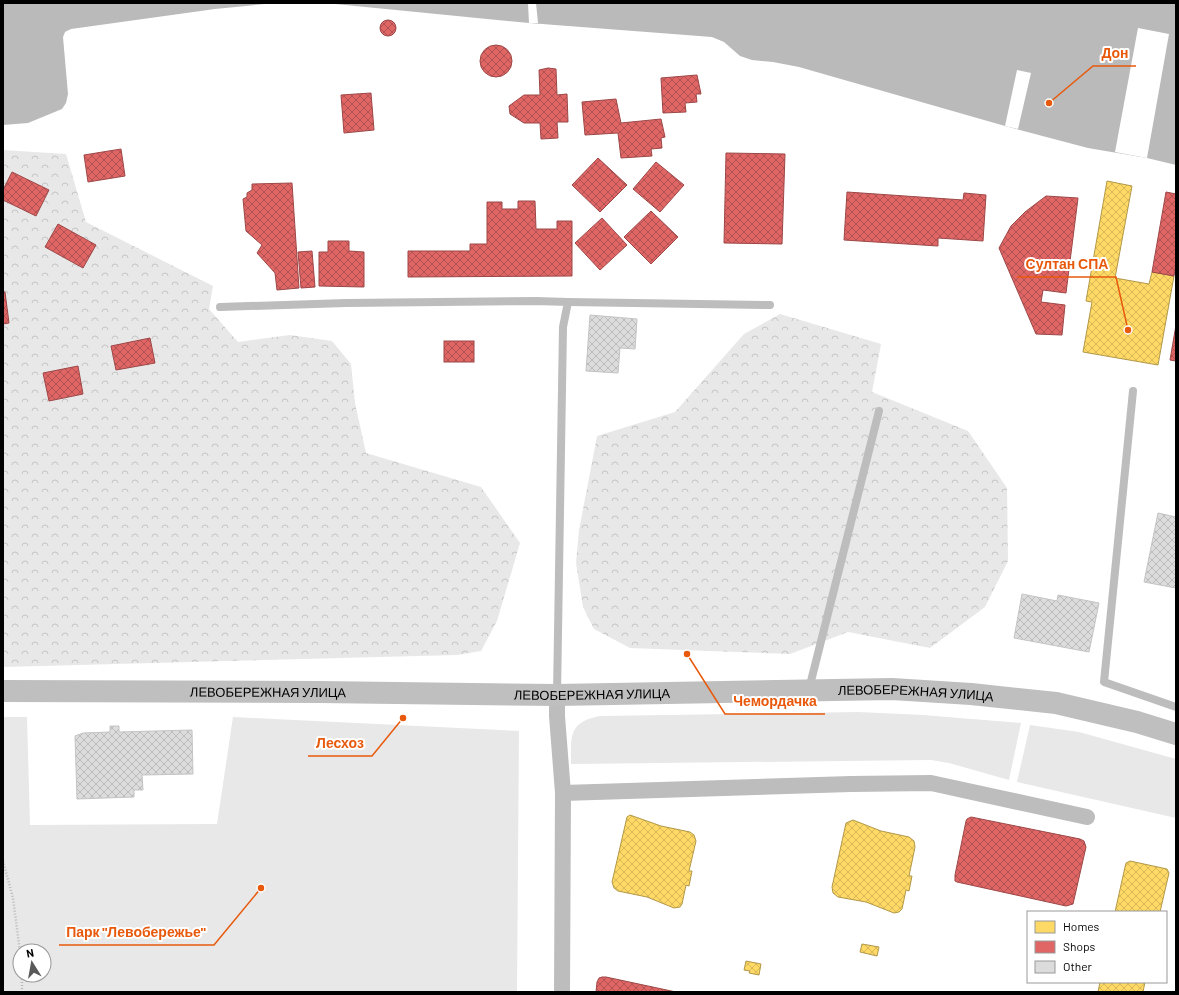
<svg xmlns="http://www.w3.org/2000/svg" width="1179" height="995" viewBox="0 0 1179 995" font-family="Barlow,sans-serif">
<defs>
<pattern id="forest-crowns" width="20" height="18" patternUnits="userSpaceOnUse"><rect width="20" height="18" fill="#e8e8e8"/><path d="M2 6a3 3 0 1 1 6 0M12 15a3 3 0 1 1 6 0" fill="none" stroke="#c5c5c5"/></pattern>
<pattern id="homes-cross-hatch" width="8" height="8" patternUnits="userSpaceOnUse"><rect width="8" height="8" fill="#ffd966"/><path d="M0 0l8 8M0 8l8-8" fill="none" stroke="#d9b857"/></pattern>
<pattern id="shops-cross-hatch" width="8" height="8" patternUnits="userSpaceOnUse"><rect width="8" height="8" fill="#e06666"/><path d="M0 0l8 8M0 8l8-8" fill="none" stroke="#b35252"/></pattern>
<pattern id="building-cross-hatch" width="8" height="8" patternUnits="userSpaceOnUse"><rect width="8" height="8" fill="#dcdcdc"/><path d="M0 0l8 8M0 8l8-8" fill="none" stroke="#bbb"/></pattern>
</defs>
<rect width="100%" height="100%" fill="#fff"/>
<!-- green -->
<g fill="#e8e8e8" fill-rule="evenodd">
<path d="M858 712 923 715 1021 723 1009 780 949 763 931 760 571 764C571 737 568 722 600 716Z"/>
<path d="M3 717H27L30 825 217 824 233 717 519 731 517 992H3ZM20 951H44V975H20Z"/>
<path d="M1030 725 1079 732 1176 759V818L1017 782Z"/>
</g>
<!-- forest -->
<g fill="url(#forest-crowns)">
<path d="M3 150 66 154 86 222 213 286 209 309 238 342 290 335 332 341 351 364 355 403 366 453 481 487 520 543 497 621 481 651 457 655 3 667Z"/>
<path d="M780 314 881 344 872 392 968 431 1007 488 1008 561 985 607 930 648 848 632 790 654 630 648 594 629 583 607 576 563 579 530 597 436 675 412 744 334Z"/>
</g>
<!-- water -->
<g fill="#bababa">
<path d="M3 3H275L215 9 71 29 65 32 63 37 68 94 66 103 62 109 28 123 3 125Z"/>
<path d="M325 3H1176V165L1147 158 1088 148 1005 126 799 67 773 62 752 60 740 56 724 42 712 37 529 23Z"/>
</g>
<!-- pier -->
<g fill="#fff">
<path d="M528 3H536L538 23H529Z"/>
<path d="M1138 28 1169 34 1147 158 1115 152Z"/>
<path d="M1017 70 1031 73 1018 129 1005 126Z"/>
</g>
<!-- homes -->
<g fill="url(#homes-cross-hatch)" stroke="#b29847">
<path d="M1107 181 1132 186 1115 278 1149 284 1152 272 1174 276 1158 365 1083 352 1092 302 1086 301Z"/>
<path d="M630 815 661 826 690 832 694 835 696 841 689 871H692L689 886 686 885 682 904 680 907 674 908 647 897 618 891 614 888 612 882 627 817Z"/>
<path d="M853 820 881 831 909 837 914 841 915 847 909 876H912L909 891 906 890 902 909 899 912 894 913 866 902 838 897 833 893 832 887 846 823Z"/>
<path d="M1130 861 1167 869 1169 873 1160 912H1115L1125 867 1126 863Z"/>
<path d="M862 944 879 947 877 956 860 952Z"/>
<path d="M746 961 761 964 759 975 749 973 750 971 744 970Z"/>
<path d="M1100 982H1145L1143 992H1098Z"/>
</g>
<!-- shops -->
<g fill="url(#shops-cross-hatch)" stroke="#9d4747">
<circle cx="388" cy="28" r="8"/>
<circle cx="496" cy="61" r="16"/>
<path d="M548 68 556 69 557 95 567 94 568 122H557L558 138 541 139 540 123H524L510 114 509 106 524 95H540L539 70Z"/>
<path d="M697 75 701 94H696L697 102 685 103 686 112 663 113 661 78Z"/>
<path d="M371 93 374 130 344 133 341 95Z"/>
<path d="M616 99 621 123 661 119 665 137 661 138 662 148 651 149 652 156 621 158 618 133 585 135 582 102Z"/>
<path d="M121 149 125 176 88 182 84 155Z"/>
<path d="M726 153 785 154 782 244 724 243Z"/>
<path d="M598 158 627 185 600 212 572 185Z"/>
<path d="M656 162 684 185 660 212 633 189Z"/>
<path d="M12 172 49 190 36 216 3 200V190Z"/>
<path d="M292 183 299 288 277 290 275 273 257 253 262 245 246 231 243 199 247 197V193L252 190V184Z"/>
<path d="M847 192 963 200 964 193 986 195 983 241 938 238V246L844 240Z"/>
<path d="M1166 192 1176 194V264L1174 276 1152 272Z"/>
<path d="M1046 196 1078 198 1066 293 1043 290 1041 302 1065 305 1062 335 1036 334 999 248 1011 226 1025 212Z"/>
<path d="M518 201H535L536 229H557V221H572V276L408 277V251H470V244H487V202H502V209H518Z"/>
<path d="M651 211 678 237 651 264 624 237Z"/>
<path d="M602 218 627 245 600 270 575 243Z"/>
<path d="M58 224 96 245 83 268 45 247Z"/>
<path d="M328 241H349V251L364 252V287L319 286V252H328Z"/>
<path d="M312 251 315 287 301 288 298 252Z"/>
<path d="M3 292H5L9 323 3 324Z"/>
<path d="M1176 325V361L1170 360Z"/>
<path d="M150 338 155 363 116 370 111 346Z"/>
<rect x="444" y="341" width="30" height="21"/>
<path d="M78 366 83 394 49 401 43 373Z"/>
<path d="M971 817 1080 839 1084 841 1086 847 1073 904 1066 906 957 882 955 881V875L966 821 967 819Z"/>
<path d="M602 977H606L676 992H596L597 982 599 978Z"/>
</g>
<!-- building -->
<g fill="url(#building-cross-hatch)" stroke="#c4c4c4">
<path d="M590 315 637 319 635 349 620 348 618 373 586 371Z"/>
<path d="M1158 513 1176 517V588L1144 582Z"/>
<path d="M1022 594 1057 601 1058 595 1099 603 1089 652 1014 638Z"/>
<path d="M110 726H119V732L192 730 193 774 142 775 143 790H134V797L77 799 75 736 83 733 110 732Z"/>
</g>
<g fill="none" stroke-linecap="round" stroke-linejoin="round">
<!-- path -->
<g stroke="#b8b8b8" stroke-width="2.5" stroke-dasharray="1 2" stroke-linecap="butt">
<path d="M3 861 13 898 20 952"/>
<path d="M22 992V975"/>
</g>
<!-- lane -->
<g stroke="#bdbdbd" stroke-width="8">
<path d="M568 302 770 305"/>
<path d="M220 307 346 303 536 301 568 302 563 327 557 694"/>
<path d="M1133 391 1104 682 1176 707"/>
<path d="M809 689 879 411"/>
</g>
<!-- street -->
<g stroke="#bdbdbd" stroke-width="16">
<path d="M557 695V716L563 793 562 992"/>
<path d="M563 793 851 784 931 783 1087 817"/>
</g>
<!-- secondary -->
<path stroke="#bfbfbf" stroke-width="22" id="s1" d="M3 691 319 692 557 695 892 689 971 694 1056 703 1137 722 1176 734"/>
</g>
<g text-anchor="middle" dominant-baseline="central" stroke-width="4" stroke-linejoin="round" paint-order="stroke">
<!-- street labels -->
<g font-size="13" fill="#000" stroke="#fff">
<text stroke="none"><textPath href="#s1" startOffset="265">ЛЕВОБЕРЕЖНАЯ УЛИЦА</textPath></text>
<text stroke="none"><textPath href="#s1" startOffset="589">ЛЕВОБЕРЕЖНАЯ УЛИЦА</textPath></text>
<text stroke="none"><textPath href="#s1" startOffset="913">ЛЕВОБЕРЕЖНАЯ УЛИЦА</textPath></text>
</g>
</g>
<!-- callouts -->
<path fill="none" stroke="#e8590c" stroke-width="1.5" d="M1049 103L1093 66H1136M1128 330L1116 277H1017M687 654L725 714H825M403 718L372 756H308M261 888L214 945H59"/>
<g fill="#e8590c" stroke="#fff" stroke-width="1.5">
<circle cx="1049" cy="103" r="4"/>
<circle cx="1128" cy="330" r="4"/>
<circle cx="687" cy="654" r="4"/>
<circle cx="403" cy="718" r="4"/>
<circle cx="261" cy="888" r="4"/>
</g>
<g font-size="14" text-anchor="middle" font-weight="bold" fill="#e8590c" stroke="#fff" stroke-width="4" stroke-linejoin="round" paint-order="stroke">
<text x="1115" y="58">Дон</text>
<text x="1067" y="269">Султан СПА</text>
<text x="775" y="706">Чемордачка</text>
<text x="340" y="748">Лесхоз</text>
<text x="136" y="937">Парк "Левобережье"</text>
</g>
<!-- border -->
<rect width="1179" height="995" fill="none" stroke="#000000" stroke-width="8"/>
<!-- legend -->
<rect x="1027" y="911" width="140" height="72" fill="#ffffff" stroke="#999999"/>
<rect x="1035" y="921" width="20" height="12" fill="#ffd966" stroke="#999999"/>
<text x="1063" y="931" font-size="12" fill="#000000">Homes</text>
<rect x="1035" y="941" width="20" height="12" fill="#e06666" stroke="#999999"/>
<text x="1063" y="951" font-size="12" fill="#000000">Shops</text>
<rect x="1035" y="961" width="20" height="12" fill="#dcdcdc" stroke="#999999"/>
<text x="1063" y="971" font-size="12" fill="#000000">Other</text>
<!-- north arrow -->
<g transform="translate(32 963) rotate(349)"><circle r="19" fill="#ffffff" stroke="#999999"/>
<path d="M0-3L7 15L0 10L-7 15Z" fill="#595959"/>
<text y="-6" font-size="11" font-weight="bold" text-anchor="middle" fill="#000000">N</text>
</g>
</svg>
